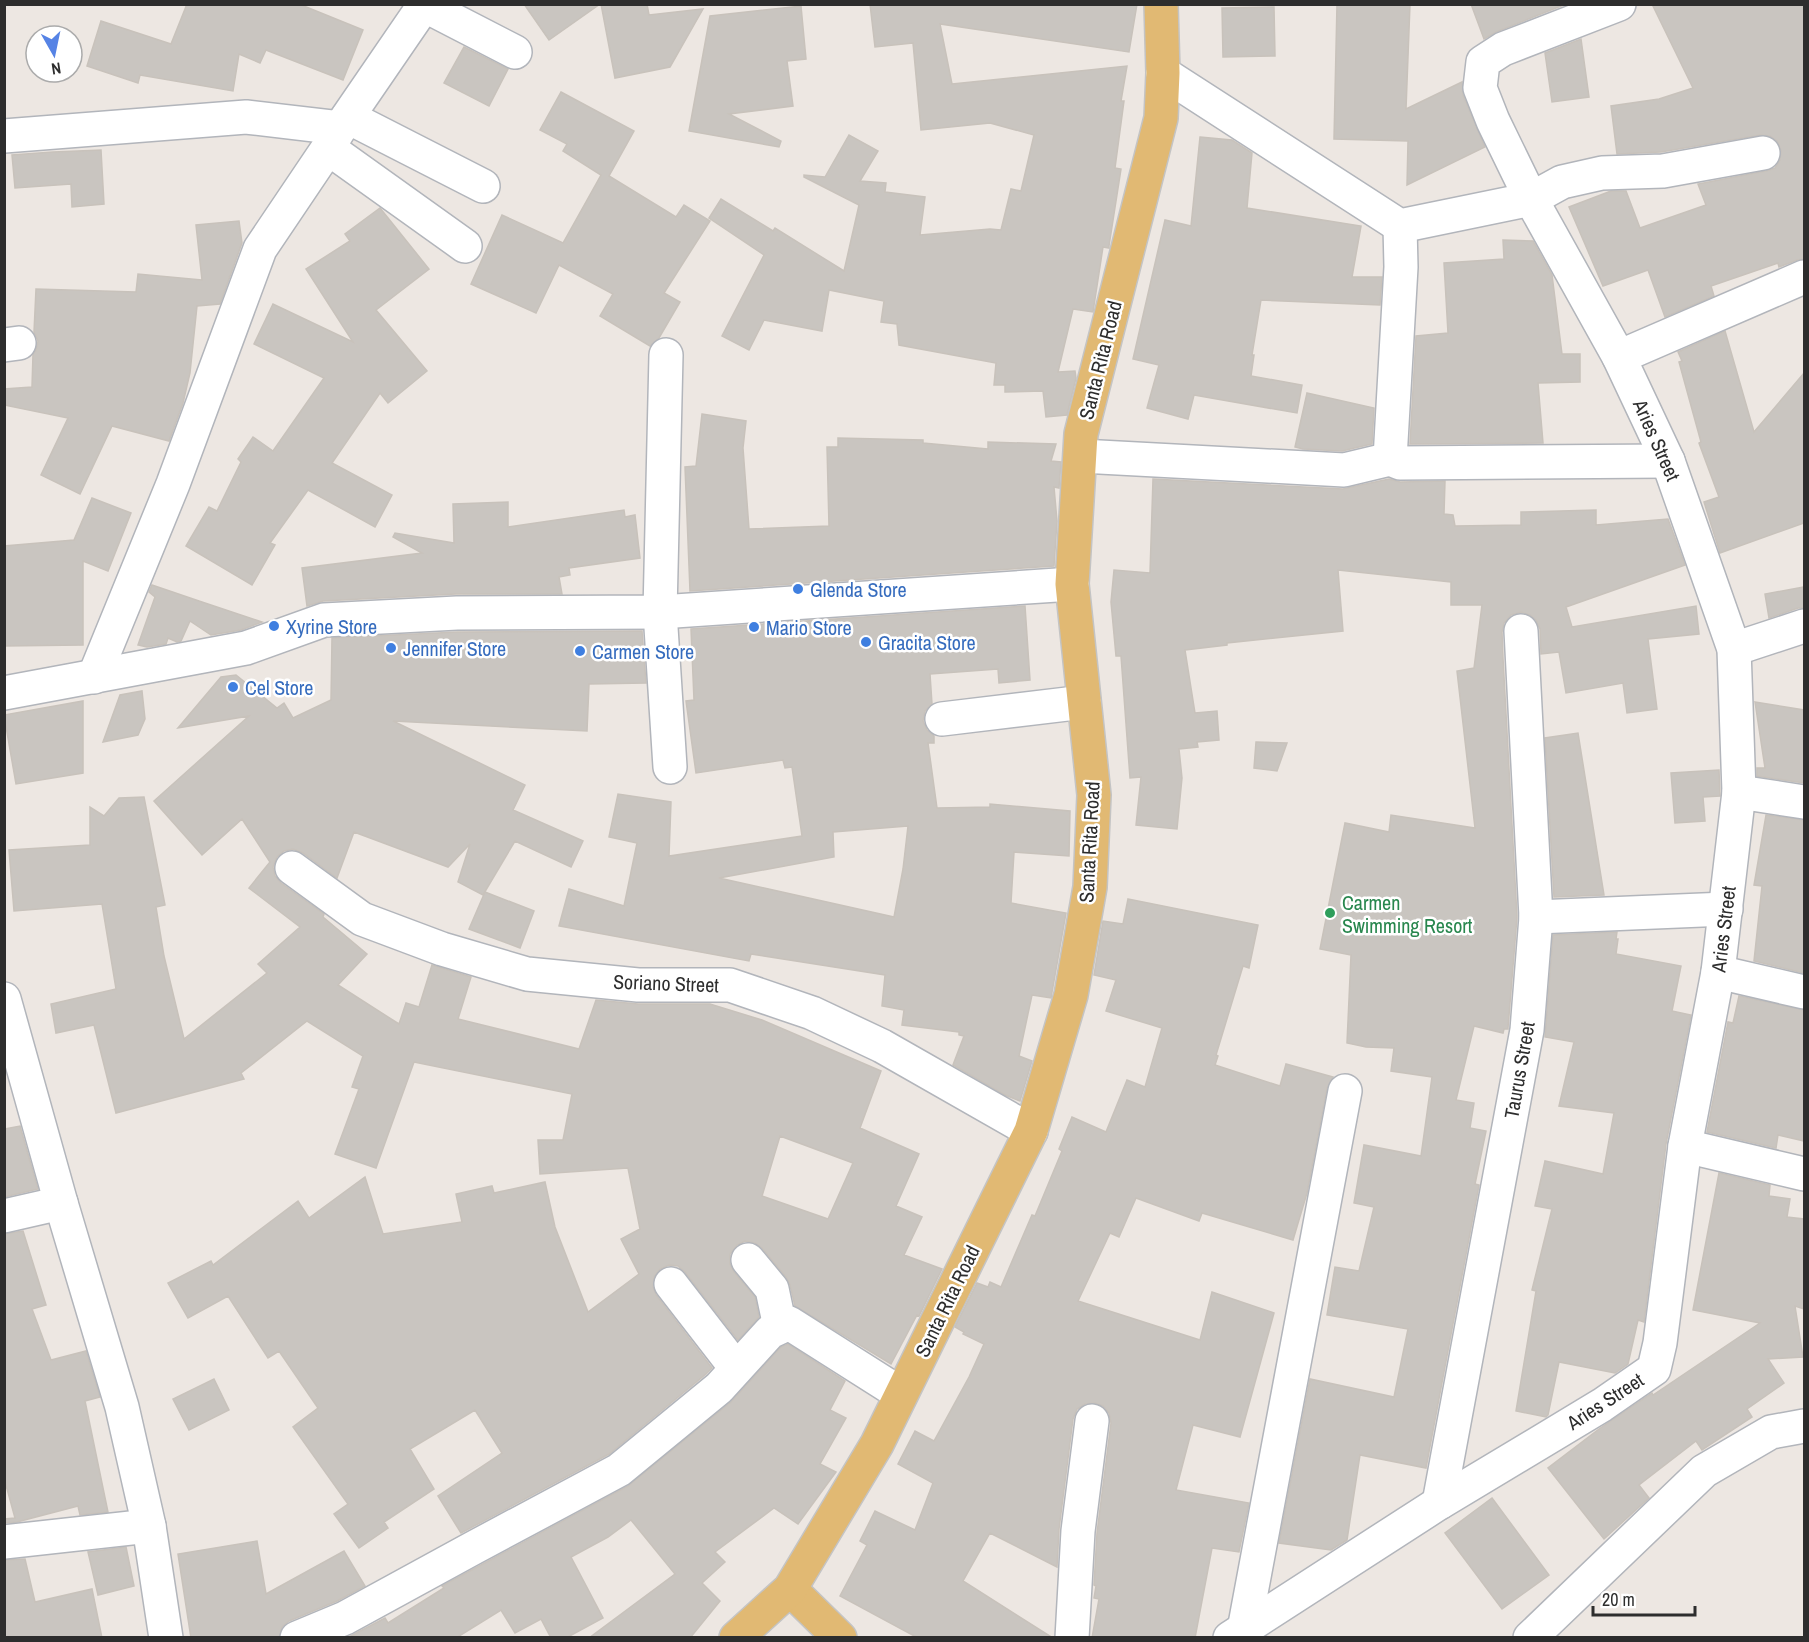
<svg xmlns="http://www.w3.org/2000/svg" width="1809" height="1642" viewBox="0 0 1809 1642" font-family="'Archivo Narrow',sans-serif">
<rect width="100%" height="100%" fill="#ede7e2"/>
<!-- building -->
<g fill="#c9c5c0" stroke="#c8c2bb" stroke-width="1.5" fill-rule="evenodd">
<path d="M187 4H299L363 30 343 80 266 50 260 63 239 54 233 91 140 75 138 83 87 66 101 21 171 44Z"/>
<path d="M524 4H600L549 40Z"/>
<path d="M601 4H647L649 15 703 9 670 67 615 78Z"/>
<path d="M870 4H1137L1129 52 940 24 952 84 1127 66 1121 101H1124L1115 168 1121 169 1109 246V248L1103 247 1093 312 1073 309 1058 372 1075 371 1076 378 1067 415 1046 417 1043 391 1005 392V385H994L996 363 899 345 897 324 881 322 884 301 829 290 822 331 764 320 749 350 722 336 764 255 709 218 721 199 773 231 775 228 844 271 859 205 804 177V175L825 177 849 135 878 151 860 181 886 183 885 192 925 197 920 235 990 229 1001 230 1011 189 1021 191 1034 135 990 123 921 130 913 43 875 47Z"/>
<path d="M1337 4H1410L1406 109 1462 82 1463 95 1485 147 1407 185 1408 141 1334 139Z"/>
<path d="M1471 4H1566L1496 32 1484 39Z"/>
<path d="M1652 4H1804V259L1797 260 1779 267 1778 263 1711 286 1714 296 1665 317 1648 270 1603 286 1569 207 1611 191H1626L1640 228 1706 205 1698 184 1766 171 1775 168 1780 160 1781 150 1777 141 1770 136 1760 135 1661 152 1617 154 1611 106 1659 99 1693 88Z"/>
<path d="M801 6 806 59 787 61 793 106 729 114 781 141 779 147 689 131 710 16Z"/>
<path d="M1274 7 1275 56 1223 57 1222 8Z"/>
<path d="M1581 39 1589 97 1552 102 1545 53Z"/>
<path d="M464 47 508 69 489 106 444 83Z"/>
<path d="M561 92 634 131 609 176 676 217 684 205 710 221 664 293 680 302 659 338 650 346 600 316 613 294 559 265 536 313 471 284 502 215 563 243 601 175 563 151 567 144 540 130Z"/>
<path d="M1200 137 1232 140 1252 153 1247 208 1361 226 1352 277H1382L1380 305 1261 300 1252 355H1254L1251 376 1302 385 1297 413 1194 395 1188 419 1147 408 1159 365 1133 359 1165 220 1191 226Z"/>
<path d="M101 150 104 204 72 207 71 184 15 188 12 155 53 152Z"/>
<path d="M380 208 429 269 376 310 427 371 388 403 380 393 332 463 392 495 375 527 308 490 270 543 275 545 252 585 186 546 209 507 217 511 241 462 238 459 253 437 273 451 324 378 254 344 273 304 353 342 306 269 350 241 345 234Z"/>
<path d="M239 221 242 243 220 304 197 306 190 373 183 403 169 441 112 426 80 494 41 475 68 418 4 405V389L32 387 33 354 36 350 38 341 34 332 36 289 136 292 138 274 202 280 196 225Z"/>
<path d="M1503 240 1533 241 1552 275 1562 354H1580V382L1538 383 1543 443 1410 444 1416 336 1448 333 1444 263 1504 259Z"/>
<path d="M1725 331 1754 432 1804 373V523L1720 553 1704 502 1719 497 1699 443 1701 442 1679 362 1682 361 1678 352Z"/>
<path d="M1307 393 1374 408 1372 444 1342 451 1303 449 1295 447Z"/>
<path d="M702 414 746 421 743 448 749 529 829 526 827 447H838V438L923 440V443L988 449V442L1056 444 1051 461 1061 462 1059 488 1054 487 1057 521 1054 566 690 591 685 467 696 466Z"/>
<path d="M1153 479 1343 489 1389 479 1400 482 1445 481 1444 514 1453 515 1455 526 1521 525V512L1596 510V525L1668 519 1685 565 1566 607 1572 627 1696 606 1699 634 1648 639 1657 709 1627 713 1623 683 1566 693 1559 652 1541 654 1540 629 1536 620 1530 615 1521 612 1511 615 1504 623 1502 632 1503 658 1517 917 1508 1028V1029H1504L1503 1033 1474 1026 1456 1100 1474 1103 1470 1128 1486 1131 1475 1184 1479 1185 1426 1468 1360 1455 1347 1540 1331 1550 1279 1543 1310 1379 1394 1397 1408 1329 1327 1315 1335 1267 1359 1271 1374 1207 1354 1203 1364 1145 1421 1156 1432 1077 1391 1071 1394 1048 1366 1047 1347 1043 1351 955 1320 949 1345 823 1389 832 1391 815 1475 828 1457 671 1474 668 1482 605H1451V582L1338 570 1343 631 1227 643V645L1185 650 1195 713 1217 711 1219 740 1197 742 1198 747 1179 749 1182 778 1177 829 1136 825 1141 777 1130 778 1121 656H1116L1111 602 1114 570 1150 573Z"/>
<path d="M92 498 131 513 108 571 83 561V645L4 646V546L74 540Z"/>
<path d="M508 502V527L624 510 625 517 635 515 640 558 569 568 570 575 559 577 562 594H456L323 601 307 606 302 568 422 553 393 537 395 533 454 543 453 504Z"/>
<path d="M152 585 199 601 262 622 241 630 211 635 190 621 181 641 177 642 168 638 166 644 147 647 138 645 155 597 149 592Z"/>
<path d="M1804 587V608H1798L1769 618 1765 594Z"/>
<path d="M1025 606 1030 680 999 683 998 669 930 674 932 704 925 711 923 721 927 730 934 736V743H928L937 808 990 807V804L1070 811 1069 856 1014 852 1011 903 1066 913 1051 998 1032 995 1019 1056 1032 1061 1020 1101 1005 1095 953 1065 964 1036 959 1035V1032L902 1025 904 1010 882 1006 885 975 751 954 749 961 559 926 569 889 624 906 637 843 609 837 618 794 671 802 669 856 802 836 792 767 785 768 783 760 696 773 686 701 694 700 691 629ZM908 826 903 869 894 917 719 878 834 857 833 832Z"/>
<path d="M642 631 646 683 589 684 587 731 393 721 525 785 513 810 583 841 571 867 515 841 483 895 458 882 470 844 448 867 354 832 337 878 303 853 293 849 284 851 277 857 273 867 275 876 281 883 324 914 323 917 367 954 338 985 399 1024 406 1003 419 1007 432 965 471 977 458 1019 579 1049 596 1000 638 1004H710L762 1020 881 1071 860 1128 919 1154 896 1206 922 1217 904 1255 942 1269 919 1316 917 1315 891 1364 795 1306 790 1285 786 1277 762 1248 755 1243 745 1241 737 1245 730 1254V1264L734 1272 755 1297 759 1317 738 1340 685 1272 678 1266 669 1265 660 1269 654 1277 653 1287 656 1295 712 1368 706 1374 609 1454 461 1533 438 1496 502 1453 475 1410 410 1449 434 1489 384 1522 388 1528 359 1548 334 1514 348 1504 293 1427 318 1408 279 1351 268 1358 228 1296 188 1318 168 1283 211 1261 213 1265 298 1201 309 1218 365 1177 383 1234 462 1222 456 1194 492 1186 494 1193 545 1182 555 1227 588 1312 639 1274 621 1239 640 1229 628 1168 540 1174 538 1140H563L572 1094 414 1062 376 1168 335 1154 359 1089 352 1087 363 1056 307 1021 241 1073 244 1079 116 1113 94 1025 56 1033 51 1004 116 989 102 904 14 911 9 850 90 845V807L104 816 119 798 144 797 165 905 156 907 164 956 184 1039 267 973 258 964 300 927 249 888 270 862 242 819 202 855 154 801 249 716 178 728 221 677 236 675 277 708 284 703 293 718 331 700 332 638 458 632ZM780 1136 853 1163 828 1219 762 1196Z"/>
<path d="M142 691 145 719 138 735 103 742 120 695Z"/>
<path d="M83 701V773L16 784 4 715Z"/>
<path d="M1755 702 1804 710V783L1757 776V768H1765Z"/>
<path d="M1578 733 1604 895 1554 897 1545 738Z"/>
<path d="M1256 742 1287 743 1277 771 1254 768Z"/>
<path d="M1719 770 1720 796 1703 797 1705 821 1675 823 1671 773Z"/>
<path d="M1766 815 1804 820V973L1754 961 1762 886 1754 885Z"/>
<path d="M485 892 534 911 520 948 469 929Z"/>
<path d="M1128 899 1258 925 1249 968 1243 966 1216 1055 1218 1056 1215 1065 1280 1086 1286 1064 1333 1077 1327 1088 1307 1193 1293 1240 1202 1213 1199 1221 1136 1198 1119 1237 1110 1233 1078 1301 1200 1340 1212 1292 1274 1313 1240 1437 1193 1425 1176 1490 1249 1503 1239 1552 1212 1548 1195 1638H1092L1099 1599 1094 1598 1096 1586 1094 1585 1097 1533 1111 1423 1109 1413 1103 1406 1095 1403 1085 1404 1077 1409 1073 1419 1059 1529 1057 1567 990 1533 963 1581 1053 1638H918L840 1596 867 1545 860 1541 875 1511 915 1530 933 1483 898 1464 915 1431 934 1441 969 1377 984 1344 963 1334 964 1332 955 1327 977 1283 988 1287 990 1282 1001 1287 1032 1215 1035 1216 1062 1151 1059 1149 1072 1117 1106 1132 1127 1080 1145 1087 1162 1028 1106 1011 1116 980 1094 975 1103 921 1123 924Z"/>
<path d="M1617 932 1616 939H1618L1616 954 1681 966 1672 1011 1691 1015 1666 1144 1644 1322 1638 1320 1628 1364 1615 1373 1559 1362 1548 1415 1546 1417 1516 1411 1536 1291 1532 1290 1552 1209 1535 1206 1545 1161 1603 1174 1614 1113 1559 1106 1574 1042 1545 1037 1553 935Z"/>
<path d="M1739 996 1804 1010V1141L1778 1135 1776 1148 1707 1132 1728 1022 1733 1023Z"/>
<path d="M20 1126 38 1189 4 1197V1129Z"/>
<path d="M1719 1173 1770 1185 1769 1196 1790 1199 1787 1217 1804 1219V1309L1795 1306 1803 1357 1768 1359 1784 1383 1747 1409 1752 1417 1702 1450 1696 1441 1639 1485 1649 1498 1604 1539 1548 1468 1599 1429 1652 1393 1653 1395 1760 1323 1693 1310Z"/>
<path d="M23 1231 46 1305 32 1309 51 1360 86 1351 100 1397 85 1401 108 1512 80 1515 78 1506 17 1522 4 1523V1519L15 1518 4 1478V1234Z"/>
<path d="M788 1344 845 1381 830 1410 846 1418 820 1464 836 1472 798 1524 774 1508 715 1552 725 1562 702 1583 720 1601 690 1638H589L675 1574 631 1520 608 1537 571 1557 603 1618 566 1638H551L541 1619 515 1633 501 1610 456 1638H347L385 1618 388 1623 444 1588 442 1586 628 1486 731 1402 781 1347Z"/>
<path d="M214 1379 229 1410 189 1430 173 1399Z"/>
<path d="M1492 1498 1549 1575 1502 1609 1445 1533Z"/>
<path d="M257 1541 266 1594 344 1551 365 1586 337 1601 289 1621 282 1627 279 1638H191L178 1554Z"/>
<path d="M126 1547 134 1586 98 1595 88 1552Z"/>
<path d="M25 1559 35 1602 92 1589 102 1638H4V1560Z"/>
</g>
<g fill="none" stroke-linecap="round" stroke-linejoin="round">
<!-- minor casing -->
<g stroke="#b2b5bb" stroke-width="36">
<g id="minor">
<path d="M422 4 515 52"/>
<path d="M1163 73 1400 226 1531 199 1562 182 1602 173 1663 171 1763 153"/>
<path d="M348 117 483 186"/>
<path d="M4 136 246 117 340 128"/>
<path d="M328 148 465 246"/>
<path d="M1400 226 1401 267 1390 459 1400 463 1668 461"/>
<path d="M4 345 19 343"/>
<path d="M666 355 660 612 670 767"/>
<path d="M1619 357 1804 277"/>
<path d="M1081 456 1344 470 1390 459"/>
<path d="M1734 649 1804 626"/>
<path d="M94 677 173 484 260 249 328 148 340 128 425 4"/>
<path d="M4 693 246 648 324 620 457 613 660 612 1072 584"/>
<path d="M942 719 1084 702"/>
<path d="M1739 792 1804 802"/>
<path d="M292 868 362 919 442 949 527 974 638 985H730L812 1013 882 1046 1031 1131"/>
<path d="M1536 917 1726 909"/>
<path d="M1718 972 1804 992"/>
<path d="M4 999 61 1203 122 1407 149 1526 166 1638"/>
<path d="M1685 1146 1804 1174"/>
<path d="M4 1216 61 1203"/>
<path d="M748 1260 772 1289 780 1327"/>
<path d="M671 1284 736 1368"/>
<path d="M1439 1503 1527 1030 1536 917 1521 631"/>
<path d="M4 1542 149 1526"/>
<path d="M1244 1630 1345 1091"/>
<path d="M297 1638 345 1618 475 1547 619 1470 719 1388 770 1332 789 1323 901 1394"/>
<path d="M1072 1638 1078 1531 1092 1421"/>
<path d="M1230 1638 1439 1503 1602 1405 1654 1369 1660 1343 1685 1146 1718 972 1739 792 1734 649 1668 461 1619 357 1531 199 1493 121 1480 88 1483 62 1503 49 1619 4"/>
<path d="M1530 1638 1704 1471 1771 1432 1804 1426"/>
</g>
</g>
<!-- major casing -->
<g stroke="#c4c4c4" stroke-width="36">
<g id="major">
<path d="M790 1589 840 1638"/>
<path d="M736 1638 790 1589 877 1444 1031 1131 1071 995 1090 887 1094 795 1072 584 1081 434 1161 118 1163 73 1161 4"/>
</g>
</g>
<!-- minor -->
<use href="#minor" stroke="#fff" stroke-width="33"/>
<!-- major -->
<use href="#major" stroke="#e1b973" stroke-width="33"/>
</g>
<!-- markers -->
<g fill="#3f7fe0" stroke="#fff" stroke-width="2">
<circle cx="798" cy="589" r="6"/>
<circle cx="274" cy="626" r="6"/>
<circle cx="754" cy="627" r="6"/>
<circle cx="866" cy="642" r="6"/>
<circle cx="391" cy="648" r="6"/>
<circle cx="580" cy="651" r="6"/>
<circle cx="233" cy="687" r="6"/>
</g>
<circle fill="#2e9e5b" stroke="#fff" stroke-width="2" cx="1330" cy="913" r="6"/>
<g text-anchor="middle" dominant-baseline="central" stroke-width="5" stroke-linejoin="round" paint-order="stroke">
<!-- street labels -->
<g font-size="20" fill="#2d2d2d" stroke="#fff">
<text transform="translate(1100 360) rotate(-76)">Santa Rita Road</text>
<text transform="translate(1657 440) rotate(66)">Aries Street</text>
<text transform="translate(1089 842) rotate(-87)">Santa Rita Road</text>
<text transform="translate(1723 929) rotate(-83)">Aries Street</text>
<text transform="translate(666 983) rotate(2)">Soriano Street</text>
<text transform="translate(1519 1070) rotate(-80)">Taurus Street</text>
<text transform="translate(947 1301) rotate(-64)">Santa Rita Road</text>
<text transform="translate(1605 1401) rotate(-33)">Aries Street</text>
</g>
<!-- shop labels -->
<g font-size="20" fill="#366cbe" stroke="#fff" text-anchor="start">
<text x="810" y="589">Glenda Store</text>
<text x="286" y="626">Xyrine Store</text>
<text x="766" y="627">Mario Store</text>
<text x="878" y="642">Gracita Store</text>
<text x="403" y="648">Jennifer Store</text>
<text x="592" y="651">Carmen Store</text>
<text x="245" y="687">Cel Store</text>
</g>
<!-- leisure labels -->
<g font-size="20" fill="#27864d" stroke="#fff" text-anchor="start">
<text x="1342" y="902">Carmen<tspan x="1342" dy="23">Swimming Resort</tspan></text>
</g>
</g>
<!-- border -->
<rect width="1809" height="1642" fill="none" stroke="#2d2d2d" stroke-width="12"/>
<!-- north arrow -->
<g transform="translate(54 54) rotate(171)"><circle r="28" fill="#ffffff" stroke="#ababab" stroke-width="1.5"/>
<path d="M0-4.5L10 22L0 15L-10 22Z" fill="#5683e5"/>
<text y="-9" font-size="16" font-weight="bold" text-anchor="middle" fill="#2d2d2d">N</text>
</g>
<!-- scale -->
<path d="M1593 1606v9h102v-9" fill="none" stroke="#2d2d2d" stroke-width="3"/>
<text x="1602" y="1606" font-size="18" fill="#2d2d2d" stroke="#ffffff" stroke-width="4.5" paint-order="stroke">20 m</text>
</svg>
